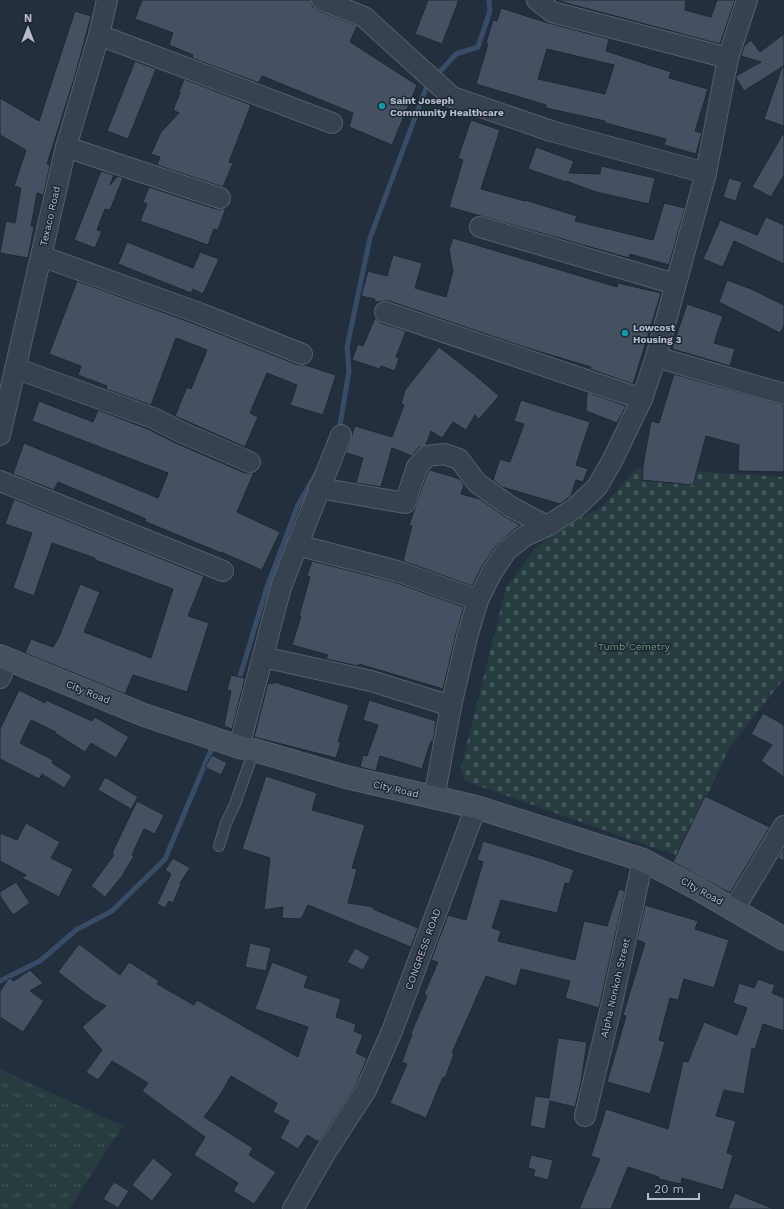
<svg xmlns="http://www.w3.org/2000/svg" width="784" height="1209" viewBox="0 0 784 1209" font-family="'Work Sans',sans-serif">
<defs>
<pattern id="cemetery-stones" width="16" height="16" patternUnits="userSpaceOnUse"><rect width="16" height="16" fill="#263c3f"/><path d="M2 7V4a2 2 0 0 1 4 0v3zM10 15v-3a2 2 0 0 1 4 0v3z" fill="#435659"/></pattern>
<pattern id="park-tufts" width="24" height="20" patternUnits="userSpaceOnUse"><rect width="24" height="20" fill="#263c3f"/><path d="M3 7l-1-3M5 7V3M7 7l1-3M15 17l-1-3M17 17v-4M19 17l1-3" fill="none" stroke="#435659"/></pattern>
</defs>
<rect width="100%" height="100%" fill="#242f3e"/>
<!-- cemetery -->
<path fill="url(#cemetery-stones)" d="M637 468 784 477V679L729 748 680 857 465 781 461 767 506 588 535 548 559 530 603 506Z"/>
<!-- park -->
<path fill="url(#park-tufts)" d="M0 1069 123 1126 69 1209H0Z"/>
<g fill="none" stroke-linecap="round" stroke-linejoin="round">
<!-- stream -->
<g stroke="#394c67" stroke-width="5">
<path d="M436 76 456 54 478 47 490 11 489 0"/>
<path d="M339 431 349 371 347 347 370 238 426 88 431 82"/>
<path d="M238 683 267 587 298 505 318 470"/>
<path d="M0 981 40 961 76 930 112 911 165 859 214 743"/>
</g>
</g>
<!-- building -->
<g fill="#455162" stroke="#1f2835" fill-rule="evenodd">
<path d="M142 0H311L313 7 317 10 357 26 350 42 417 85 392 145 349 127 353 113 262 76 259 83 192 58 193 55 169 45 173 33 135 19Z"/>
<path d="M428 0H459L442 44 415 34Z"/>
<path d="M555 0H686L685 10 711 17 717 0H735L720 44Z"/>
<path d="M501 8 545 22 609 39 606 51 671 72 669 78 708 89 695 131 702 133 696 154 664 145 666 139 605 123V121L546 108V105L476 84 488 44 486 43 493 20 497 21ZM547 49 614 65 605 94 538 79Z"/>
<path d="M75 11 91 16 75 76 47 164 50 165 44 193 43 195 37 193 31 226 34 227 28 258 0 253 6 221 15 223 21 188 14 186 26 150 0 135V98L39 121Z"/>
<path d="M784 34V66L782 67H784V126L764 119 782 67 744 91 736 78V76L761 62 741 56 744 46 751 40 760 52Z"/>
<path d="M135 61 156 69 128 139 107 131Z"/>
<path d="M184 79 251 105 229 162 233 163 223 187 157 165 160 157 151 154 161 132 179 113 173 110 180 93 179 92Z"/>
<path d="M471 120 500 130 481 189 525 201V200L577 216 575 221 653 240 664 203 685 208 669 265 630 254 629 258 449 207 463 160 458 158Z"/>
<path d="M784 132V175L771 197 752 187Z"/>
<path d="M536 147 574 161 569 173 600 174 601 166 655 178 649 204 596 192 566 181V182L528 169Z"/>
<path d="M101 171 114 175 110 185 118 176 123 178 110 210 105 209 97 230 102 231 95 248 74 240Z"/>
<path d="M729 178 742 182 736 201 723 197Z"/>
<path d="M149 187 216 209H222L226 208 218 230 214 229 208 245 140 221 147 204 143 202Z"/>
<path d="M766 217 784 225V264L734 241 723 267 703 259 720 220 757 235Z"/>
<path d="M453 238 617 287 618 283 661 293 633 384 590 369 591 367 524 347 389 301H383L379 302 374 301 375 299 361 296 368 271 387 276 393 255 422 263 415 288 446 297 453 271 449 250Z"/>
<path d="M127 242 193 268 200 252 219 259 203 294 193 289 191 293 118 264Z"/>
<path d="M727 280 751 289 784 305V326L780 333 719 302Z"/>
<path d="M77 281 195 324 298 365H305L336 375 323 415 290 405 297 385 267 373 250 413 258 417 245 447 175 416 187 387 191 389 207 350 179 339 176 338 151 405 106 389 107 386 78 375 81 366 49 354Z"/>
<path d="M687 304 723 316 714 343 735 349 730 366 672 349Z"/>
<path d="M375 318 381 323 406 331 396 357 399 358 395 371 381 366 380 369 352 360 358 344 363 346Z"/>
<path d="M439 347 476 376 499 396 479 419 475 415 466 430 453 422 442 438 431 431 426 445 418 448 412 456 392 448 381 487 356 483 363 458 346 453 355 426 392 437 404 405 401 404 405 390Z"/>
<path d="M674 374 784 405V472L738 471 739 445 706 436 693 485 642 480 643 466 651 421 659 423Z"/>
<path d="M587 392 626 406 617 423 586 411Z"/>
<path d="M521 400 590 422 576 465 588 469 583 482 576 480 571 496 560 504 502 487 493 480 500 459 510 462 524 424 514 421Z"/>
<path d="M39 401 93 422 98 410 148 429 178 444 245 473H251L254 472 237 512 280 532 262 570 221 552V553L144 521 146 519 58 482 54 490 13 474 24 443 158 498 168 473 32 421Z"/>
<path d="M430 470 460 479 464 485 461 494 480 499 504 516 520 525 498 543 482 566 472 586 403 561 412 526 409 525 427 473Z"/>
<path d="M14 499 204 576 188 616 209 623 187 692 133 675 125 694 25 653 31 639 53 647 59 637 80 584 100 592 84 632 151 658 173 589 95 560V558L52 543 34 596 13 588 32 533 5 524Z"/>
<path d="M312 561 394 582 464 607 456 634 443 689 359 664 358 666 326 659 328 655 292 645 301 616H299L310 577 307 576Z"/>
<path d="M231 675 245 678 232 729 224 726 231 691 227 690Z"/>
<path d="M274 682 349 705 338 742H341L336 758 254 737 268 683 273 684Z"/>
<path d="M19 690 45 703 46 700 92 721 95 717 129 737 116 758 91 743 85 752 55 733 56 732 31 720 20 743 53 760 52 763 72 776 64 788 42 774 39 779 0 759V729Z"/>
<path d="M369 700 436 721 433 742 431 741 422 769 380 756 376 771 360 767 363 755 367 756 378 725 363 720Z"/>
<path d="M763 713 784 725V777L761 761 772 745 751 734Z"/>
<path d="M212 755 227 763 221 775 205 767Z"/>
<path d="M266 776 317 793 312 810 365 825 352 868 357 869 348 903 374 907 373 909 418 928 411 947 308 905 301 919 282 918 283 907 264 910 270 858 242 849Z"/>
<path d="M105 777 138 797 131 809 98 790Z"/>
<path d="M705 796 770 827 730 893 673 862Z"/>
<path d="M137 801 164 815 155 834 144 829 132 855 134 856 122 876 105 897 91 886 114 855 112 853Z"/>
<path d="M26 823 60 842 51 858 73 869 59 897 22 878 26 875 0 861V833L17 840Z"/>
<path d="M483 841 543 859 574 870 569 884 565 883 557 913 501 900 492 928 501 931 498 941 575 960 584 921 607 926 619 889 625 891 599 1008 565 998 570 981 521 969 516 986 486 976 452 1053 454 1054 445 1078 443 1077 426 1118 390 1103 407 1064 402 1062 412 1034 411 1033 427 996 424 994 438 962 431 960 448 915 466 920 483 862 477 860Z"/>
<path d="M784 848V861L778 858Z"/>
<path d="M173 858 190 868 180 883 181 884 173 903 169 901 165 908 157 904 171 874 165 870Z"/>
<path d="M16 882 30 903 13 915 0 896V892Z"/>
<path d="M645 905 698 921 695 929 729 940 714 988 684 979 678 1000 670 998 659 1040 665 1042 650 1094 607 1082 626 1016 623 1015 645 943 637 940Z"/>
<path d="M250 943 271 948 266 971 245 967Z"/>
<path d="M79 944 120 975 129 962 159 981 157 984 194 1005 197 1000 298 1057 308 1027 255 1009 272 962 308 976 304 987 341 999 336 1017 356 1024 354 1031 363 1035 356 1053 367 1058 356 1085 319 1142 307 1135 298 1149 280 1138 289 1121 273 1112 277 1103 231 1076 220 1095 204 1117 253 1148 249 1155 276 1172 254 1204 233 1191 238 1183 194 1155 205 1137 142 1091 148 1083 112 1061 98 1080 86 1072 102 1050 82 1027 106 1006 93 999 58 972Z"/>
<path d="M355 948 370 957 363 970 347 962Z"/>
<path d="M30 970 43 983 30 991 44 1001 23 1032 0 1017V991L9 978 14 981Z"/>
<path d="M758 979 775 985 772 993 784 998V1031L763 1024 755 1049 752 1048 744 1094 724 1090 716 1116 736 1121 727 1153 733 1155 723 1190 682 1178 681 1184 659 1179V1177L628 1167 611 1209H579L600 1159 591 1156 606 1109 668 1129 683 1061 688 1062 704 1022 737 1035 747 1008 733 1003 739 983 754 988Z"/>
<path d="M558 1038 587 1042 581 1082 575 1107 550 1101 545 1129 530 1126 535 1096 549 1098Z"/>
<path d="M531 1155 553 1160 548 1180 533 1176 535 1170 528 1168Z"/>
<path d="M153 1158 173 1174 152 1201 132 1185Z"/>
<path d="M114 1182 129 1191 118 1208 103 1199Z"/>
<path d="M735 1193 774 1209H728Z"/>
</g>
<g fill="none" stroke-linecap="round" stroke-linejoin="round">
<!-- service casing -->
<g stroke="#565f6c" stroke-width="12">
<path id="service" d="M219 846 226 823 235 804 254 750"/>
</g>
<!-- minor casing -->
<g stroke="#565f6c" stroke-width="22">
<g id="minor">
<path d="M322 0 364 17 452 97 551 131 706 173"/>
<path d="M537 0 552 12 728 58"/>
<path d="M99 35 332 123"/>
<path d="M66 147 220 198"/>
<path d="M480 227 675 284"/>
<path d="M41 256 199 313 302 354"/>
<path d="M385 312 642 399"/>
<path d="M656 357 784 394"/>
<path d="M15 368 153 418 183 433 250 462"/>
<path d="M0 435 66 147 99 35 107 0"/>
<path d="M0 481 223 571"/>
<path d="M319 488 405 503 417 467 427 456 444 454 459 459 477 483 511 507 547 526"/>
<path d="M297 545 397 571 478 600"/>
<path d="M263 657 371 681 451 706"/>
<path d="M0 678 8 659"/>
<path d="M239 747 281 587 341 435"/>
<path d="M434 798 451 706 467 637 478 600 492 572 507 550 525 536 547 526 575 508 597 487 612 461 642 399 656 357 706 173 728 58 747 0"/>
<path d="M734 909 784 826"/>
<path d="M585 1116 612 1003 643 860"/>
<path d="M293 1209 325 1153 366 1090 392 1031 476 807"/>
</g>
</g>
<!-- secondary casing -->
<g stroke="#565f6c" stroke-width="24">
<path id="secondary" d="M0 656 144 715 239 747 254 750 346 777 476 807 643 860 698 889 784 939"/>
</g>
<!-- service -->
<use href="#service" stroke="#38414e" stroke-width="10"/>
<!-- minor -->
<use href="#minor" stroke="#38414e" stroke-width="20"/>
<!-- secondary -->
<use href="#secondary" stroke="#465061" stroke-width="22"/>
</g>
<!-- markers -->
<g fill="#0f9aa8" stroke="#1d2633" stroke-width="1.5">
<circle cx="382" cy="106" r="4"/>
<circle cx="625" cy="333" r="4"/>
</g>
<g text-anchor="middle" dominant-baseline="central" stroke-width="3" stroke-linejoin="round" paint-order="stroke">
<!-- poi labels -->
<g font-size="10" font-weight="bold" fill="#b4bcc9" stroke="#1d2633" text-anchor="start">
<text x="390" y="100">Saint Joseph<tspan x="390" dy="12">Community Healthcare</tspan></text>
<text x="633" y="327">Lowcost<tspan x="633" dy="12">Housing 3</tspan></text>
</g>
<!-- street labels -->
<g font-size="10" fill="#b4bcc9" stroke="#1d2633">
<text transform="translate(50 216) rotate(-77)">Texaco Road</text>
<text transform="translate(88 692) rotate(22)">City Road</text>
<text transform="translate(396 789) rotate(13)">City Road</text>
<text transform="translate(702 891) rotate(29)">City Road</text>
<text transform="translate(423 949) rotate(-70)">CONGRESS ROAD</text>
<text transform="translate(615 988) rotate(-77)">Alpha Nonkoh Street</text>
</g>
<!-- park labels -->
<g font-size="10" fill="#6b9a76" stroke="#1d2633">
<text x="634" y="646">Tumb Cemetry</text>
</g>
</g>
<!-- north arrow -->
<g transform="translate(28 28)" stroke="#1d2633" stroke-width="3" paint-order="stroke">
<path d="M0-3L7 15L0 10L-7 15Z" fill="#b4bcc9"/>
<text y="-6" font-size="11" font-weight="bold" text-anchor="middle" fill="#b4bcc9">N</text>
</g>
<!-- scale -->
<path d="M648 1193v6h51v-6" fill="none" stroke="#b4bcc9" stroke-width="2"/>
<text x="654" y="1193" font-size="12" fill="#b4bcc9" stroke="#1d2633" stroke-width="3" paint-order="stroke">20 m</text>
</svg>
